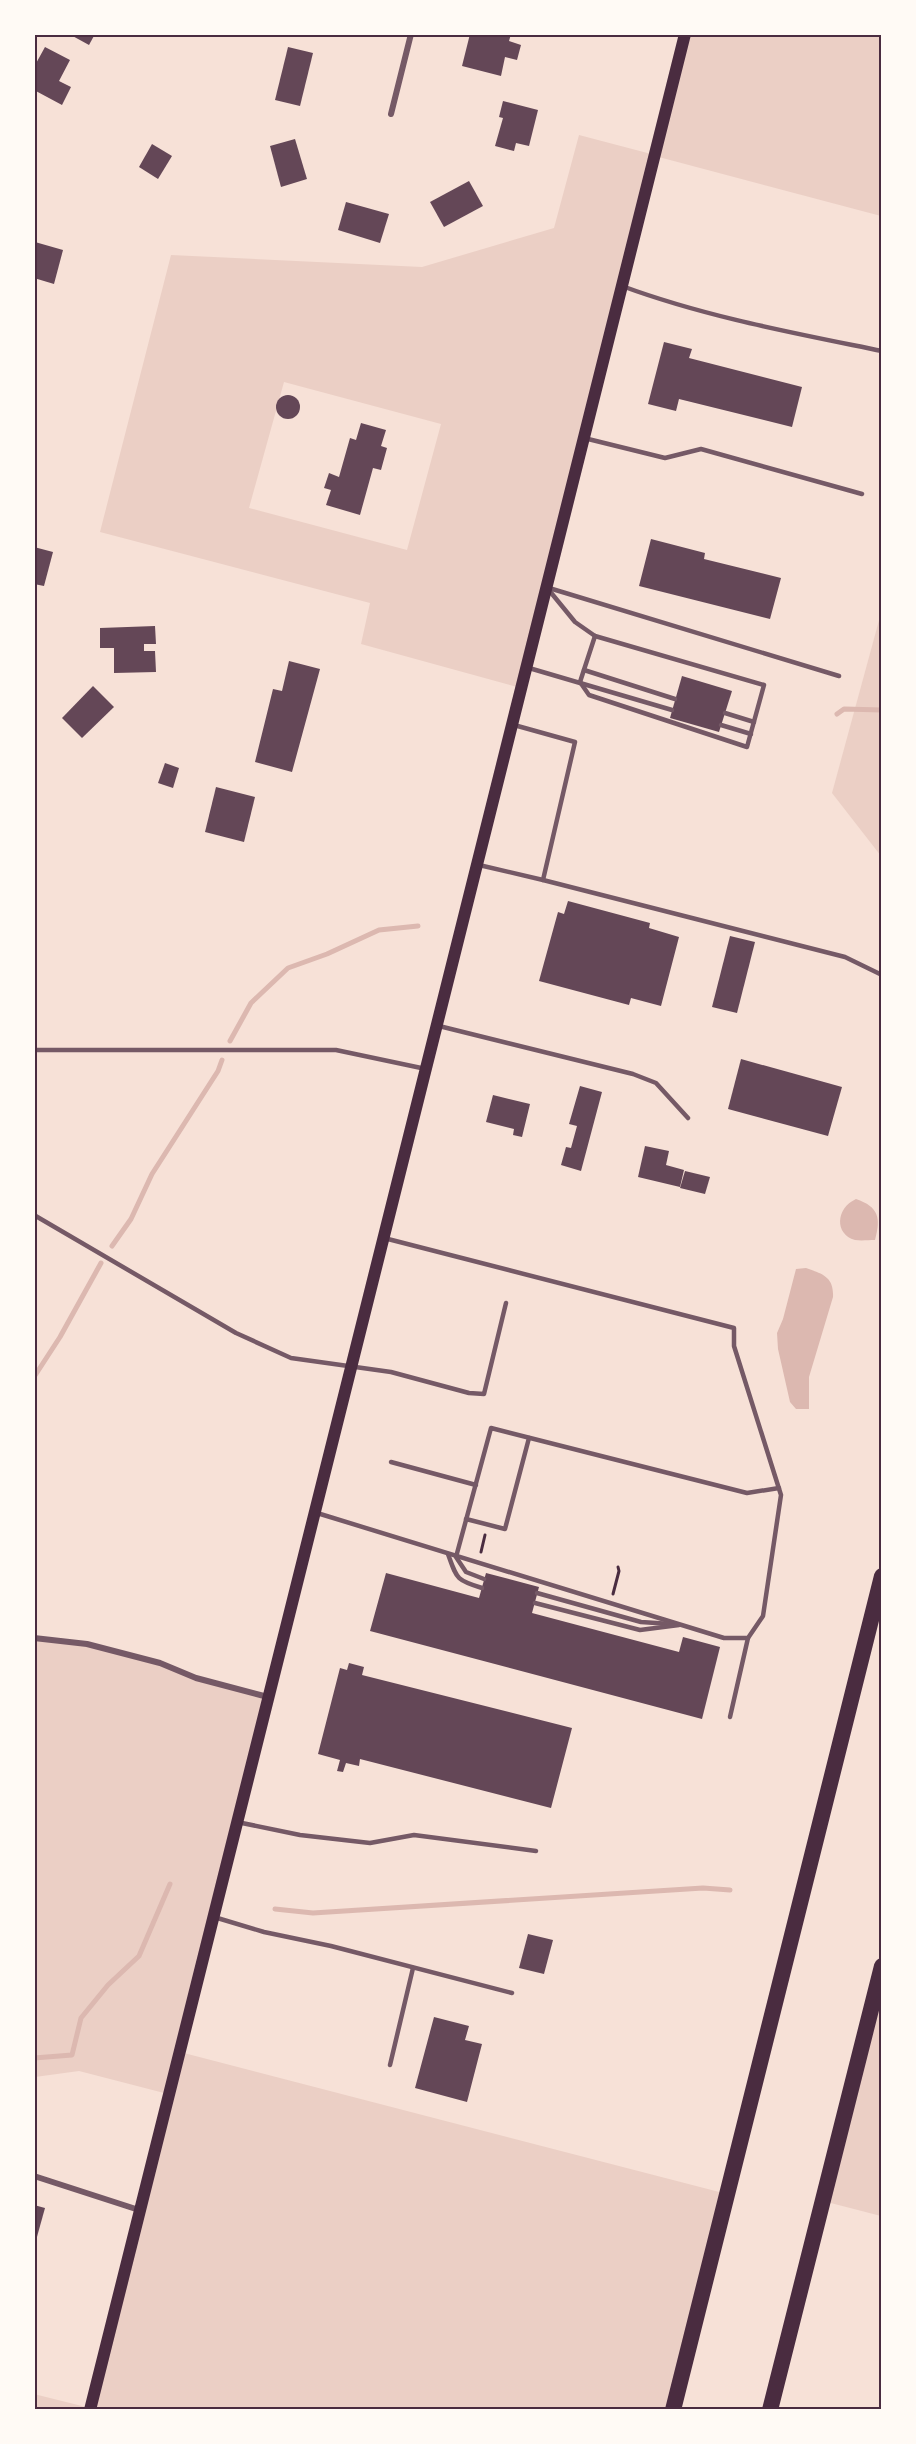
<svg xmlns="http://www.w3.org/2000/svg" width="916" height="2444" viewBox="0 0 916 2444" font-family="Montserrat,sans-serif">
<rect width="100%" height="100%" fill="#f7e1d7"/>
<!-- green -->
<g fill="#ebcfc5" fill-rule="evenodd">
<path d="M685 35H881V216L655 156 521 688 361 644 370 603 100 532 171 255 422 267 554 228 579 135 655 155ZM284 382 441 424 407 550 249 508Z"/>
<path d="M881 613V856L832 793Z"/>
<path d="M35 1638 87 1644 160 1663 196 1678 269 1697 180 2052 727 2194 673 2409 35 2410 34 2394 90 2408 168 2094 79 2071 35 2077Z"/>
<path d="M881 1966V2216L823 2201Z"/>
</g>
<!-- water -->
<g fill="#dcb8b0">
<path d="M856 1199C879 1207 881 1218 875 1240 869 1240 861 1241 855 1240 834 1234 836 1208 856 1199Z"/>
<path d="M806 1268C823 1274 834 1277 833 1297L809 1377V1409H796L790 1402 778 1349 777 1333 783 1319 796 1269Z"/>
</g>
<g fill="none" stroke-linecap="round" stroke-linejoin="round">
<!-- stream -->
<g stroke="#dcb8b0" stroke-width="5">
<path d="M837 714 844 709 882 710"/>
<path d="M230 1041 251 1003 288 968 327 954 379 930 418 926"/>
<path d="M112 1246 131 1219 152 1174 218 1071 222 1060"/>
<path d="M34 1377 60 1337 101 1263"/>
<path d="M275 1909 313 1913 703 1888 730 1890"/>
<path d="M34 2058 72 2055 81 2018 108 1985 139 1956 170 1884"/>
</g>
</g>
<!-- building -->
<g fill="#644757">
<path d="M69 34H95L89 45Z"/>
<path d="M470 34H511L509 41 521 45 517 60 505 57 501 76 462 66Z"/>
<path d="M45 47 70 60 59 81 71 87 62 105 34 90V67Z"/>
<path d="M288 47 313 53 300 106 275 100Z"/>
<path d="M503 101 538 110 529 146 516 143 514 151 495 146 503 118 499 117Z"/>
<path d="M295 139 307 179 281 187 270 146Z"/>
<path d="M152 144 172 156 158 179 139 167Z"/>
<path d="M469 181 483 206 444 227 430 202Z"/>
<path d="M346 202 389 214 380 243 338 230Z"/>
<path d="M35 242 63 250 54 284 34 278Z"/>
<path d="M664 342 692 349 689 358 802 387 792 427 679 399 676 411 648 404Z"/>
<circle cx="288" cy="407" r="12"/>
<path d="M361 423 386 430 381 446 387 448 381 470 373 468 360 515 326 505 331 490 324 488 329 473 339 477 350 438 356 440Z"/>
<path d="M651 539 705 553 704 559 781 578 770 619 639 586Z"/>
<path d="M34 547 53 552 44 586 34 584Z"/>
<path d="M155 626 156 644H144V651H155L156 672 114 673V648H100V628Z"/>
<path d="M289 661 320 669 292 772 255 762 273 689 282 691Z"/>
<path d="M682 676 732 691 719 732 670 718Z"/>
<path d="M93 686 114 707 82 738 62 718Z"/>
<path d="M165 763 179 768 173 788 158 783Z"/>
<path d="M216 787 255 797 244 842 205 832Z"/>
<path d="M568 901 650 923 649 928 679 937 661 1006 631 998 629 1005 539 981 558 912 564 914Z"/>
<path d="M730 936 755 942 737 1013 712 1007Z"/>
<path d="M741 1059 842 1087 828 1136 728 1109Z"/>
<path d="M580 1086 602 1092 581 1171 561 1165 566 1147 571 1148 577 1126 569 1124Z"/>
<path d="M493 1095 530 1104 522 1137 513 1135 514 1129 486 1122Z"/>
<path d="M645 1146 669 1151 666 1165 684 1170 680 1187 638 1177Z"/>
<path d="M685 1171 710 1177 705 1194 680 1188Z"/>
<path d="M386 1573 479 1598 486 1573 539 1587 532 1613 679 1652 683 1637 720 1647 702 1719 370 1631Z"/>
<path d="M349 1663 364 1667 362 1675 572 1728 551 1808 360 1759 359 1766 346 1763 343 1772 337 1771 340 1760 318 1754 340 1668 347 1670Z"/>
<path d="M528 1934 553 1940 544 1974 519 1968Z"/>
<path d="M434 2017 469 2026 465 2040 482 2044 467 2102 415 2088Z"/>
<path d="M34 2205 45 2208 35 2244H34Z"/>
</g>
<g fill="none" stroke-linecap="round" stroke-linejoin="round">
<!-- path -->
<g stroke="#4a2c40" stroke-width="3">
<path d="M481 1552 485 1535"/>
<path d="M613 1594 619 1571 618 1567"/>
</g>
<!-- service -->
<g stroke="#755966" stroke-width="4.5">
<path d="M622 286C706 317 794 333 882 351"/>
<path d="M584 438 665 458 701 449 862 494"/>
<path d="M549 588 839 676"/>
<path d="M548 589 575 622 595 636 764 685 747 747 589 695 580 682"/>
<path d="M529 668 672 710"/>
<path d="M584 670 675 699"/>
<path d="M580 682 595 636"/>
<path d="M725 713 754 722"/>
<path d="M721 725 751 734"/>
<path d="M479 865 543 880 575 742 514 725"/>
<path d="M543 880 845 957 882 975"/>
<path d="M439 1026 633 1074 656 1083 688 1118"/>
<path d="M34 1050H336L426 1069"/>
<path d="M34 1215 236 1333 291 1358 391 1372 469 1393 484 1394 506 1303"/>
<path d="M391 1462 476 1485"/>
<path d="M317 1513 724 1638H748L763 1616 781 1495 734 1346V1328L384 1238"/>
<path d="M466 1519 505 1529 529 1438"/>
<path d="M448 1554C457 1579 456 1580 482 1588"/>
<path d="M484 1579 466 1572 456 1557 491 1428 747 1493 779 1488"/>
<path d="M537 1593 641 1622 671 1624"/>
<path d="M535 1603 640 1630 679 1625"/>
<path d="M730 1717 748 1638"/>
<path d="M237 1822 300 1835 370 1843 414 1835 536 1851"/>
<path d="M214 1917 264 1932 331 1946 512 1993"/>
<path d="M390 2065 413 1968"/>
</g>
<!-- minor -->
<g stroke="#755966" stroke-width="6">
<path d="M391 114 411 34"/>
<path d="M34 1638 87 1644 160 1663 196 1678 268 1697"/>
<path d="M34 2176 139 2210"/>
</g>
<!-- secondary -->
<path stroke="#4a2c40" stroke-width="12" d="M90 2410 685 34"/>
<!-- motorway -->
<g stroke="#4a2c40" stroke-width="16">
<path d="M673 2410 882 1576"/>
<path d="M770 2410 882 1966"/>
</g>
</g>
<!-- border -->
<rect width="916" height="2444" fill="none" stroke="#fffaf5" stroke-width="72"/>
<rect x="36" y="36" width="844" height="2372" fill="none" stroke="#4a2c40" stroke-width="2"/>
</svg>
